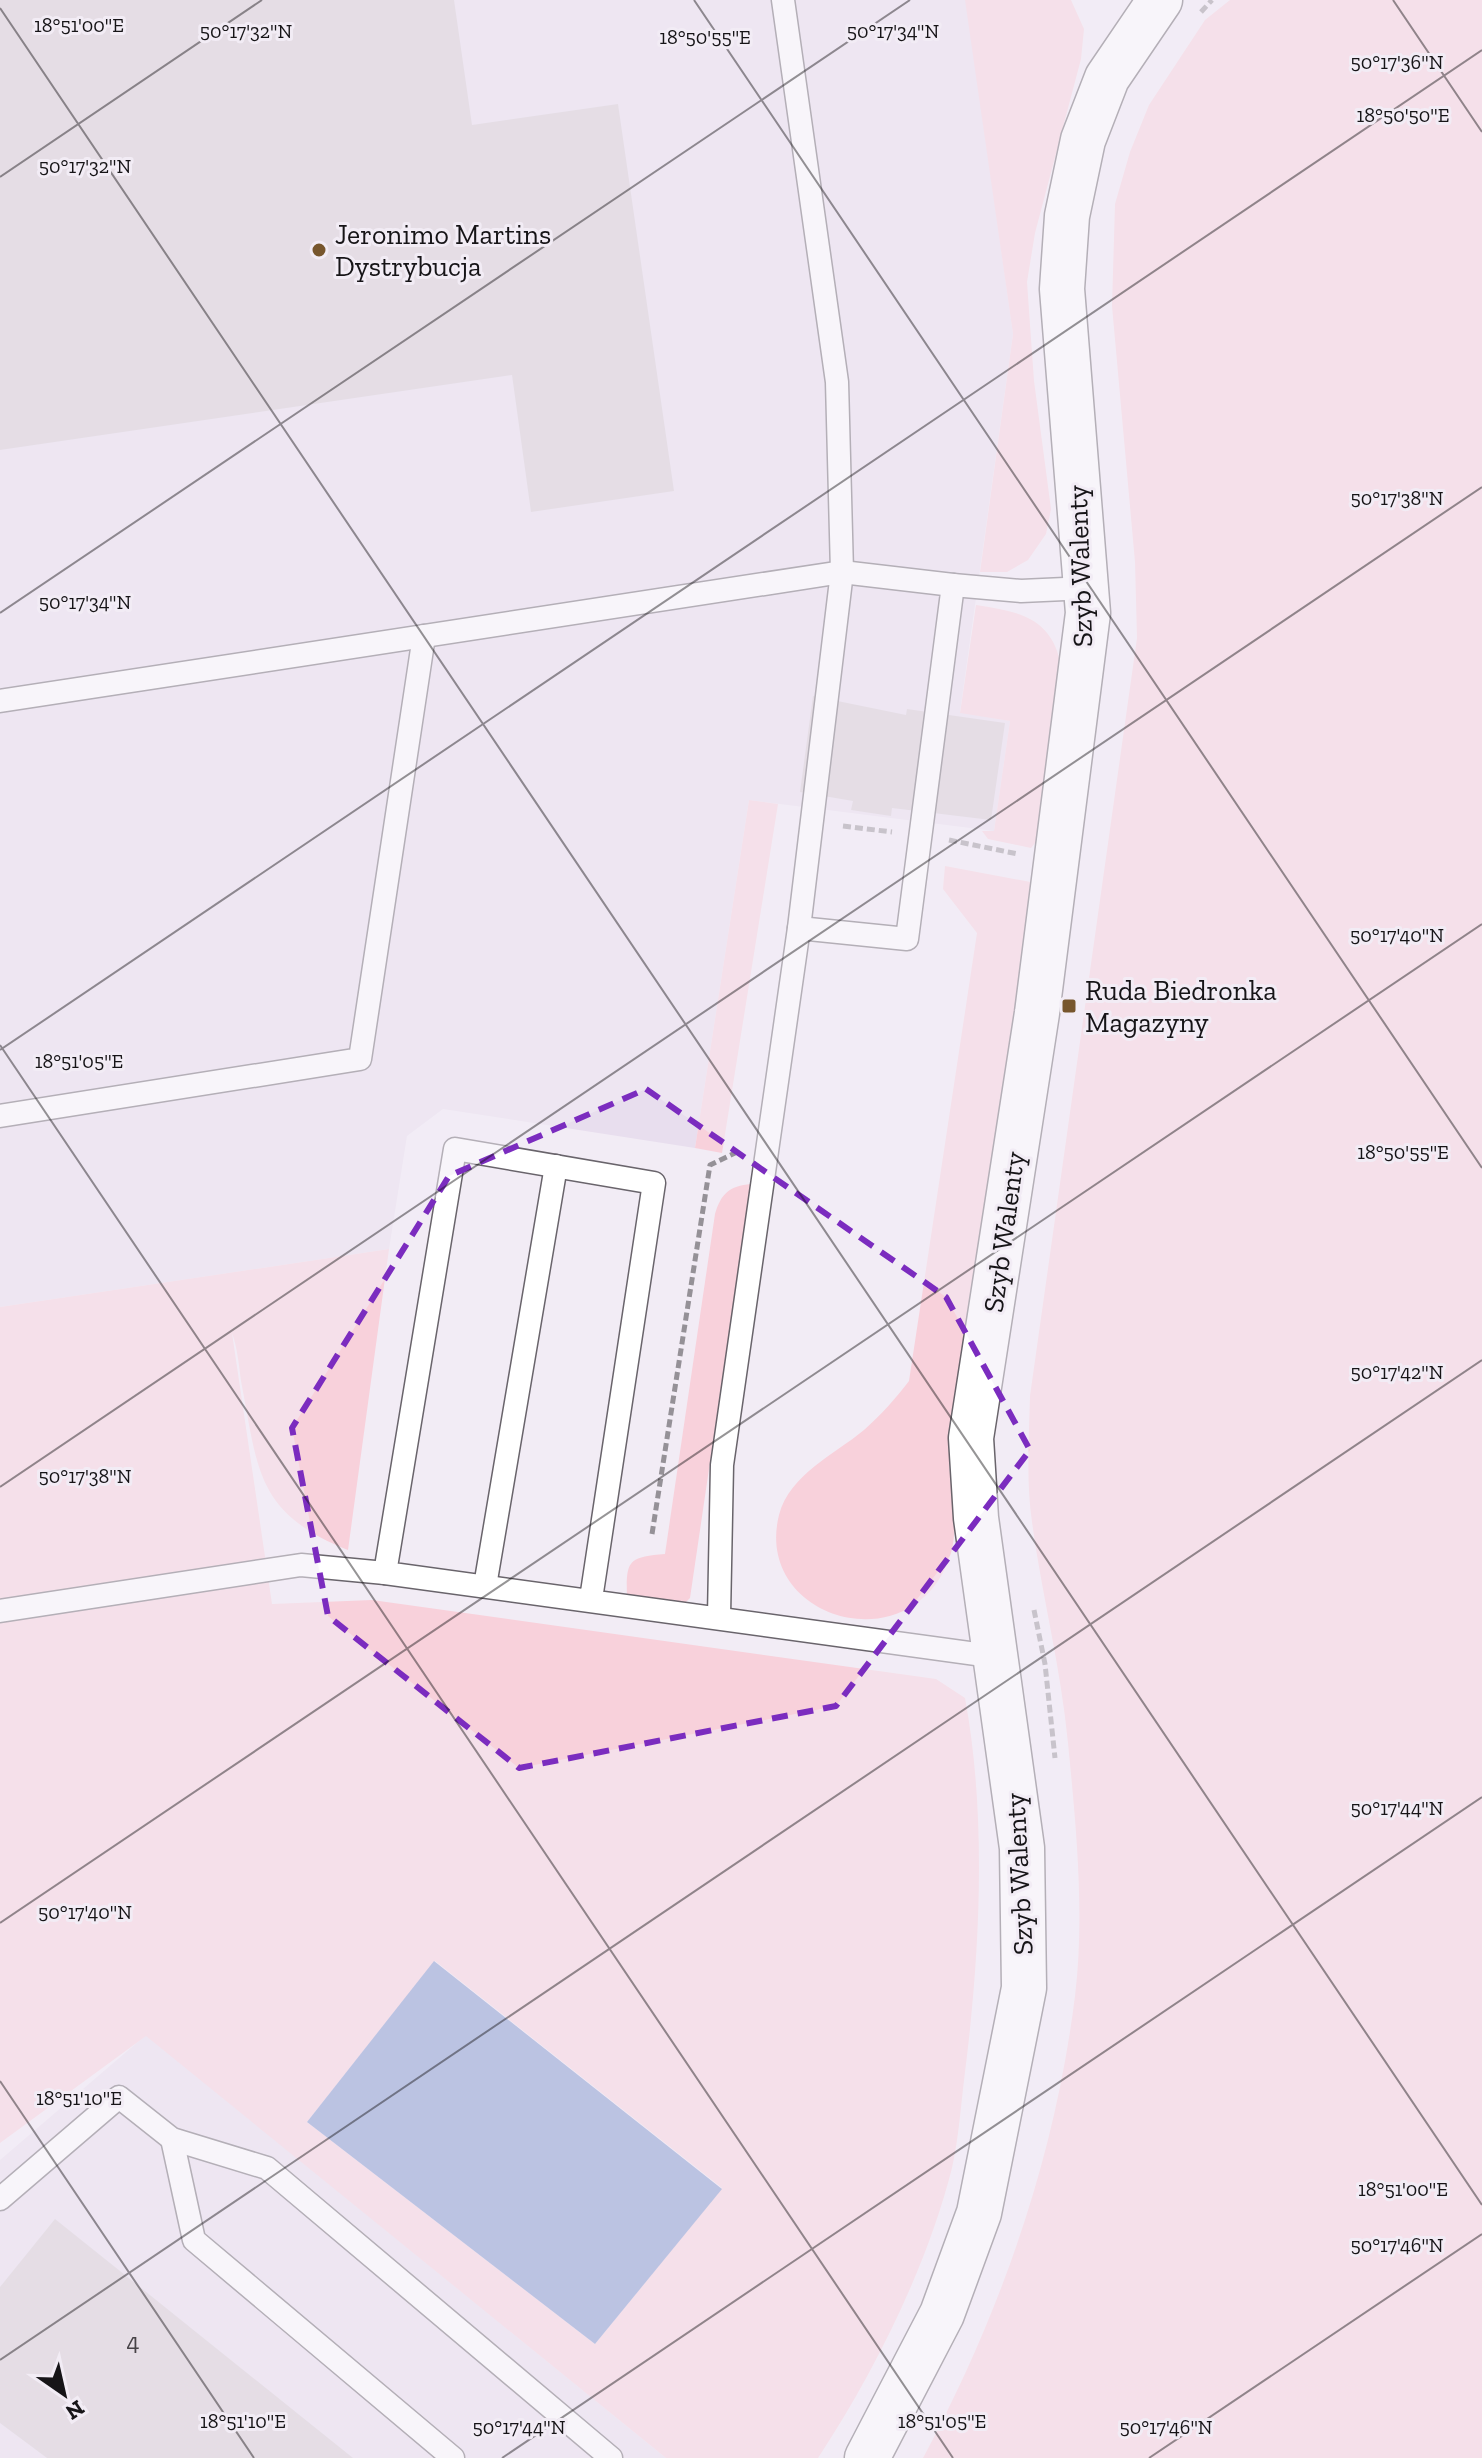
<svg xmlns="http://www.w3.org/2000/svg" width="1482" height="2458" viewBox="0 0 1482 2458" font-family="'Zilla Slab',serif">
<rect width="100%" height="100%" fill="#f2ecf5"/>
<!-- built -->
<g fill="#e8deee">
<path d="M0 0H966L1013 334 960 712 1010 721 994 831 749 800 695 1148 443 1109 407 1136 389 1249 0 1307Z"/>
<path d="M146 2035 666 2458H0V2160Z"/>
</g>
<!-- green -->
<g fill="#f8d1db" fill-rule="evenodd">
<path d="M965 0H1071L1084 29 1081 59 1035 233 1027 282 1034 381 1051 509 1046 534 1028 560 1007 572H980L1013 334Z"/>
<path d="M1230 0H1482V2458H923C1000 2315 1055 2158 1075 1996 1085 1914 1076 1825 1068 1743 1061 1668 1042 1596 1032 1522 1026 1482 1029 1437 1030 1396L1137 638 1135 562 1112 306 1115 204 1130 152 1149 105 1205 20Z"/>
<path d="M976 605C1015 611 1050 616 1060 661L1040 837 1031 848 988 839 982 831H994L1010 721 960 713Z"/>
<path d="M749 800 778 804 722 1153 695 1148Z"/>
<path d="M945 866 1041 884 949 1462C951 1491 960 1532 949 1559 910 1665 753 1619 779 1515 790 1474 834 1455 864 1430 881 1415 895 1399 909 1381L977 933 943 889Z"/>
<path d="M751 1184 690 1598 673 1615 627 1599C626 1561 627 1557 665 1554L715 1214C721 1194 729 1186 751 1184Z"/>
<path d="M389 1249 348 1550C255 1513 258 1468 241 1381 239 1365 237 1346 232 1333L272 1604 372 1600 936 1679 965 1698C987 1816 980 1954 965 2072 961 2103 959 2137 952 2168 927 2267 874 2373 818 2458H666L146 2036 0 2143V1307ZM435 1961 722 2188 595 2344 307 2122Z"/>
</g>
<!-- water -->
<path fill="#7990cb" d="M434 1961 722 2189 595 2344 307 2122Z"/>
<!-- building -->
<g fill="#d5cbd1">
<path d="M0 0H454L472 125 618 104 674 491 531 512 512 375 0 450Z"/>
<path d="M813 696 906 715 907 709 1005 723 991 820 892 808 891 816 851 810 853 801 800 792Z"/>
<path d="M55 2219 115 2267 353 2458H47L0 2423V2287Z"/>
</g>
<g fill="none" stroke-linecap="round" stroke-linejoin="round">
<!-- service casing -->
<g stroke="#69646b" stroke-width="25">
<g id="service">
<path d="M783 0 837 382 842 572 799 928"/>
<path d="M953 585 1021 591 1087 588"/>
<path d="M0 701 842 572 953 585 907 939 799 928 722 1465 719 1616"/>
<path d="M0 1116 360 1059 424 636"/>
<path d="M485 1586 556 1166"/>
<path d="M591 1599 654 1183 455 1149 385 1573 998 1657"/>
<path d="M0 1611 301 1565 385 1573"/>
<path d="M172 2139 194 2240 453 2458"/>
<path d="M0 2199 119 2097 172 2139 267 2168 611 2458"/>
</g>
</g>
<!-- minor casing -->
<g stroke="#69646b" stroke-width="47">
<path id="minor" d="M867 2458 942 2314 979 2213 1024 1988 1022 1848 976 1518 971 1438 1037 1013 1088 613 1062 289 1067 216 1083 140 1107 78 1160 0"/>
</g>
<!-- path -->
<g stroke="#959197" stroke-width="5" stroke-dasharray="8 4" stroke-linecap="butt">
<path d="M1201 12 1212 0"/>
<path d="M843 826 892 832"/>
<path d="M949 840 1018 854"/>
<path d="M652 1534 710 1165 735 1153"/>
<path d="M1034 1610 1045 1664 1055 1758"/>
</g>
<!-- service -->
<use href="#service" stroke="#fff" stroke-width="22"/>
<!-- minor -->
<use href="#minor" stroke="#fff" stroke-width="44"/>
</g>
<!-- marked area -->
<path d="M0 0H1482V2458H0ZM646 1089 946 1297 1030 1450 836 1706 519 1768 328 1616 292 1428 449 1176Z" fill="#f2ecf5" fill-opacity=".55" fill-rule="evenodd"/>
<path fill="none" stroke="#7b2cbf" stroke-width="6" stroke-dasharray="16 10" stroke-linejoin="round" d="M646 1089 946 1297 1030 1450 836 1706 519 1768 328 1616 292 1428 449 1176Z"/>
<!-- ticks -->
<path fill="none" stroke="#161417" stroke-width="2" stroke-opacity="0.45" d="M694 0 1482 1168M1393 0 1482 132M0 8 1482 2205M0 177 262 0M0 613 910 0M0 1045 953 2458M0 1050 1482 50M0 1487 1482 487M0 1923 1482 924M0 2081 254 2458M0 2360 1482 1360M502 2458 1482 1797M1149 2458 1482 2234"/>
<!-- markers -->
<g fill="#77562d" stroke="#f2ecf5" stroke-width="3">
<circle cx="319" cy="250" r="8"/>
<rect x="1061" y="998" width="16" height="16" rx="4"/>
</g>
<g text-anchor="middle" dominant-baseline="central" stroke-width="6" stroke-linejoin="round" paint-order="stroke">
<!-- number labels -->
<g font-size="24" fill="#464246">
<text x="133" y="2341">4</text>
</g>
<!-- poi labels -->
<g font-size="28" fill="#161417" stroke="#f2ecf5" text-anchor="start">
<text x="335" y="234">Jeronimo Martins<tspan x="335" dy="32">Dystrybucja</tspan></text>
<text x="1085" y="990">Ruda Biedronka<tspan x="1085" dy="32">Magazyny</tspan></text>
</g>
<!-- street labels -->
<g font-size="28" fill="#161417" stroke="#f2ecf5">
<text transform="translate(1080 566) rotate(-92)">Szyb Walenty</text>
<text transform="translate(1004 1232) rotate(-82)">Szyb Walenty</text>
<text transform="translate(1019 1874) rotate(-93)">Szyb Walenty</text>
</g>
</g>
<g font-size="20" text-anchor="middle" fill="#161417" stroke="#f2ecf5" stroke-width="6" stroke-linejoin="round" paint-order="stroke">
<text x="79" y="32">18°51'00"E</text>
<text x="246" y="38">50°17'32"N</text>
<text x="893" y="38">50°17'34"N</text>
<text x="705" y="44">18°50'55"E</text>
<text x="1397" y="69">50°17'36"N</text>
<text x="1403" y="122">18°50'50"E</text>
<text x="85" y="173">50°17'32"N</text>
<text x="1397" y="505">50°17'38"N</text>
<text x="85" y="609">50°17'34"N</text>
<text x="1397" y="942">50°17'40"N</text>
<text x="79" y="1068">18°51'05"E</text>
<text x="1403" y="1159">18°50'55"E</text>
<text x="1397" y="1379">50°17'42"N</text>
<text x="85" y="1483">50°17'38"N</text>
<text x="1397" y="1815">50°17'44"N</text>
<text x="85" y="1919">50°17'40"N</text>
<text x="79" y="2105">18°51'10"E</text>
<text x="1403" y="2196">18°51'00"E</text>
<text x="1397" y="2252">50°17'46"N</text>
<text x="243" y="2428">18°51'10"E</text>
<text x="942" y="2428">18°51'05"E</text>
<text x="519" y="2434">50°17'44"N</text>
<text x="1166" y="2434">50°17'46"N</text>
</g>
<!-- north arrow -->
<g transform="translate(64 2394) rotate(146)" stroke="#f2ecf5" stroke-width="6" paint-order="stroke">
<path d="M0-6L14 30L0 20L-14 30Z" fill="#161417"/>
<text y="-12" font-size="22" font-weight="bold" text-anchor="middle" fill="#161417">N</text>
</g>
</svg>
